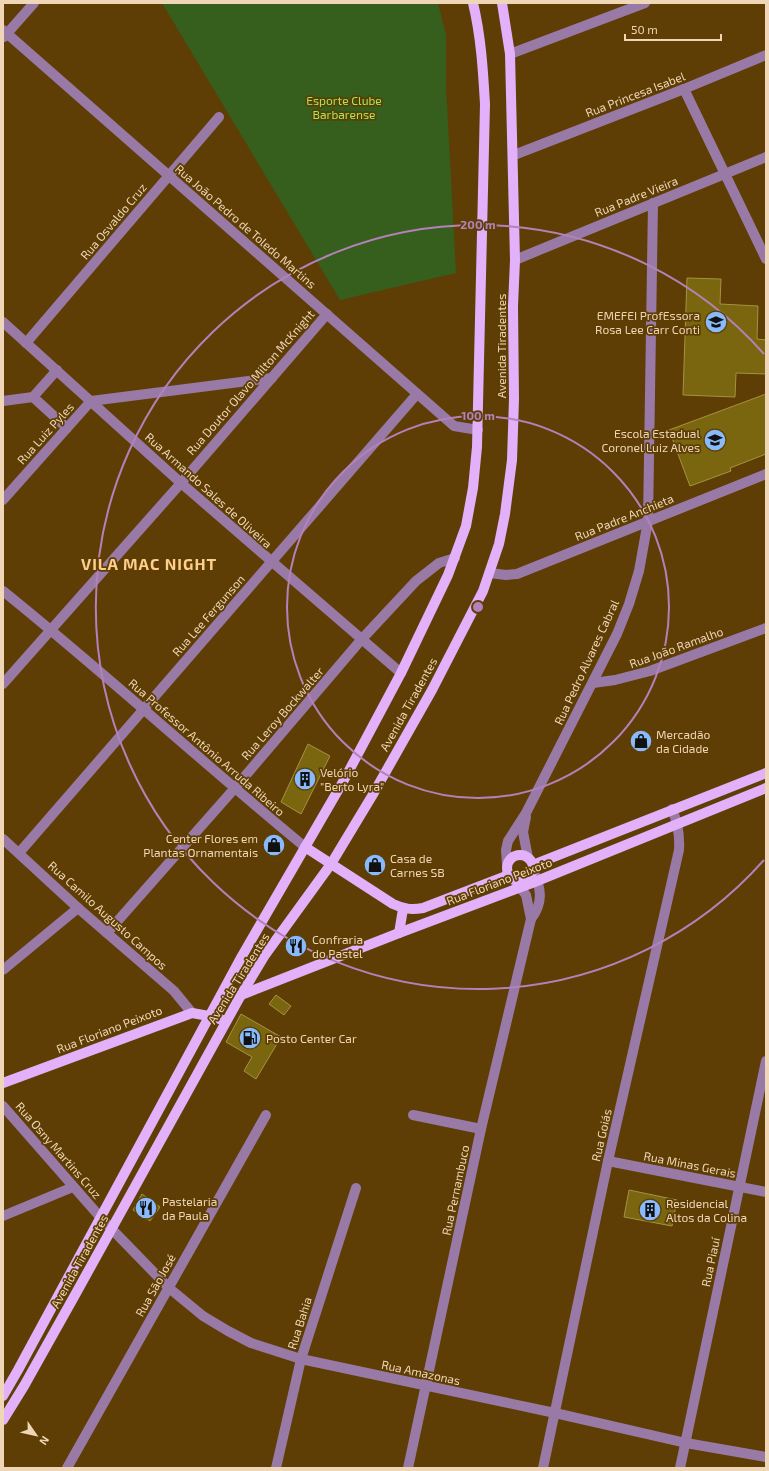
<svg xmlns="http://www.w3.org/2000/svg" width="769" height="1471" viewBox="0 0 769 1471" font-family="'Exo 2',sans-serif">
<rect width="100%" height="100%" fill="#5e3e04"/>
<!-- green -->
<path fill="#365e1c" d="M162 3H438L446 35V86L456 273 340 300Z"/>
<!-- building -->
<g fill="#79660e" stroke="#a59244">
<path d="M687 278 721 279 720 304 758 306 757 339 766 340V374L736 373 735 397 683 395Z"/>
<path d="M766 394V454L730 468 731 471 690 486 669 430Z"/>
<path d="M308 744 330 756 301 814 281 802Z"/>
<path d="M276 995 291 1006 284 1015 269 1004Z"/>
<path d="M241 1014 281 1037 256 1079 244 1071 252 1057 226 1042Z"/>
<path d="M629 1190 677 1200 672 1226 624 1217Z"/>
<path d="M142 1194 160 1207 150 1221 133 1210Z"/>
</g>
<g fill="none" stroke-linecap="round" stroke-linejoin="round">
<!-- minor -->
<g stroke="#997aa7" stroke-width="10">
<path d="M3 30 454 426 478 430"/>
<path d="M4 37 34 3"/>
<path d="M510 54 645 3"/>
<path d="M684 89 766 259"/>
<path d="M514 155 684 89 766 55"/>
<path d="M515 260 766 157"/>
<path d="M3 322 181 483 401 673"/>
<path d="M26 343 219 117"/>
<path d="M33 397 67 428"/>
<path d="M3 401 33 397 57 370"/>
<path d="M3 500 91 401 272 378"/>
<path d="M490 573 506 575 517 574 766 474"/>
<path d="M3 591C106 674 203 763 305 847"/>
<path d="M593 683 615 680 650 671 766 628"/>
<path d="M3 684 181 483 327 314"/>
<path d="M526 817 523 832 528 858"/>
<path d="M3 839 78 908 174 991 192 1013"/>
<path d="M19 853 417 394"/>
<path d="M507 865 506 850 508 841 526 813 617 634 629 604 639 571 648 521 653 203"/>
<path d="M514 880 526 895 531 919"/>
<path d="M107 933 234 789 361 640 416 581 439 563 455 558"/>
<path d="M3 970 78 908"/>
<path d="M3 1106 101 1218 169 1288 203 1316 228 1331 251 1343 301 1359 555 1413 686 1443 766 1457"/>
<path d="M413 1115 481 1129"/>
<path d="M608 1161 766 1192"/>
<path d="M3 1216 73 1187"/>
<path d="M67 1468 266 1115"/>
<path d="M276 1468 301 1359 356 1188"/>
<path d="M408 1468 481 1129 531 919C544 902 541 888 533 870"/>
<path d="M543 1468 608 1161 679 850C680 834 678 823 672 809"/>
<path d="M680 1468 766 1061"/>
</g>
<!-- major -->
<g stroke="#e3b0fa" stroke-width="10">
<path d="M305 847 393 904C404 909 411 910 423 908L509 875"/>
<circle cx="520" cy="868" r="13"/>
<path d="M533 865 766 773"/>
<path d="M399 933 403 909"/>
<path d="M241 995 399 933 532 883 766 788"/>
<path d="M3 1083 192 1013 209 1016 226 1021"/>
<path d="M3 1396 18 1370 242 956 344 780 401 673 448 575 466 526 473 488 477 447 485 104C483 70 481 36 473 3"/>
<path d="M3 1420 24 1386 75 1295 241 995 265 955 331 864 372 796 432 690 483 591 499 544 505 514 512 460 514 399 513 306 515 260 510 54 502 3"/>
</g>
</g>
<!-- distance rings -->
<g fill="none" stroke="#b481ba" stroke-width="2">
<circle cx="478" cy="607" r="191"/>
<path d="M764 860A382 382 0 1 1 764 354"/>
</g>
<!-- icons -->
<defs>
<g id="school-disc" transform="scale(1.15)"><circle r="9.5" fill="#88bafc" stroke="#5e3e04"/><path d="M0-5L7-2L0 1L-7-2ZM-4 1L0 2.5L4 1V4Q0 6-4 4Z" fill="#111"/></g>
<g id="shop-disc" transform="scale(1.15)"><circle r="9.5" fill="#88bafc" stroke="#5e3e04"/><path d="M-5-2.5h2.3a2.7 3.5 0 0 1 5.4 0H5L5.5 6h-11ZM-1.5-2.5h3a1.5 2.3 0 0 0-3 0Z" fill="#111"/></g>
<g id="building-disc" transform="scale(1.15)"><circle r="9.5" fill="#88bafc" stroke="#5e3e04"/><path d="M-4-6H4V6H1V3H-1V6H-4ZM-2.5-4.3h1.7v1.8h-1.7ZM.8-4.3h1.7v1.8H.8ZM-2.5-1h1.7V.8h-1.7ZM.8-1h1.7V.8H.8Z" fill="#111"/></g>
<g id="restaurant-disc" transform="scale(1.15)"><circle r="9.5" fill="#88bafc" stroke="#5e3e04"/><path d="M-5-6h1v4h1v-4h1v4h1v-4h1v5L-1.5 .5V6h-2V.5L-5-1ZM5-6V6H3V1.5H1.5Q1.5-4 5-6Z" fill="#111"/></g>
<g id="fuel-disc" transform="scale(1.15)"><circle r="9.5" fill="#88bafc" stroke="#5e3e04"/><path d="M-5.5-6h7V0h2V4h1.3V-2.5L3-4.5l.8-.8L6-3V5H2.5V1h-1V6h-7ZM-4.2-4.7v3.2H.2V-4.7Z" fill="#111"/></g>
</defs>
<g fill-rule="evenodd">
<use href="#school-disc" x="716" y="322"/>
<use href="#school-disc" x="715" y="440"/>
<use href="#shop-disc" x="641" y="741"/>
<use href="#building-disc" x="305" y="779"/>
<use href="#shop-disc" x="274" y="845"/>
<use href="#shop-disc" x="375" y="865"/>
<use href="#restaurant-disc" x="296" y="946"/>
<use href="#fuel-disc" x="250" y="1038"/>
<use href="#restaurant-disc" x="146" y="1208"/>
<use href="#building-disc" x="650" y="1210"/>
</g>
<g text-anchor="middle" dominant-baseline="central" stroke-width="3.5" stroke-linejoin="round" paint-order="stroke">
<!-- street labels -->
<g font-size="12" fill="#eed6b6" stroke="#5e3e04">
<text transform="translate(635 94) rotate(-21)">Rua Princesa Isabel</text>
<text transform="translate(636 196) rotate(-22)">Rua Padre Vieira</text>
<text transform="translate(113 221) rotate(-50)">Rua Osvaldo Cruz</text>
<text transform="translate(246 226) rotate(41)">Rua João Pedro de Toledo Martins</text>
<text transform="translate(501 346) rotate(-90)">Avenida Tiradentes</text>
<text transform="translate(250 382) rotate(-49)">Rua Doutor Olavo Milton McKnight</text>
<text transform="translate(45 433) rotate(-48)">Rua Luiz Pyles</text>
<text transform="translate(209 490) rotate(42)">Rua Armando Sales de Oliveira</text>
<text transform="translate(624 517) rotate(-22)">Rua Padre Anchieta</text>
<text transform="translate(208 615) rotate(-49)">Rua Lee Fergunson</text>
<text transform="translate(676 647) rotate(-20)">Rua João Ramalho</text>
<text transform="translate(586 662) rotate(-65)">Rua Pedro Alvares Cabral</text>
<text transform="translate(408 704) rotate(-61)">Avenida Tiradentes</text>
<text transform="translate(282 713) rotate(-49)">Rua Leroy Bockwalter</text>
<text transform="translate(207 747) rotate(41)">Rua Professor Antônio Arruda Ribeiro</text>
<text transform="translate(499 881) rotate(-21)">Rua Floriano Peixoto</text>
<text transform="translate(108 915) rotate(42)">Rua Camilo Augusto Campos</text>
<text transform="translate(238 978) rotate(-58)">Avenida Tiradentes</text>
<text transform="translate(109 1029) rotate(-21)">Rua Floriano Peixoto</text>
<text transform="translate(601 1135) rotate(-77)">Rua Goiás</text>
<text transform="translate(59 1150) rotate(49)">Rua Osny Martins Cruz</text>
<text transform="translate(690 1164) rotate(11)">Rua Minas Gerais</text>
<text transform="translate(455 1190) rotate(-78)">Rua Pernambuco</text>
<text transform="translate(79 1261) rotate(-61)">Avenida Tiradentes</text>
<text transform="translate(710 1262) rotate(-78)">Rua Piauí</text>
<text transform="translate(155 1285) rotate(-61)">Rua São José</text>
<text transform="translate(299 1323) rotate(-72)">Rua Bahia</text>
<text transform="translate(421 1372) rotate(12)">Rua Amazonas</text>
</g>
<!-- park labels -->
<g font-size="12" fill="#96ee5e" stroke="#5e3e04">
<text x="344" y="100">Esporte Clube<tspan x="344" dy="14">Barbarense</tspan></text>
</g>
<!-- poi labels -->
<g font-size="12" fill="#eed6b6" stroke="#5e3e04" text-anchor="start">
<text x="700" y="315" text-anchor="end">EMEFEI ProfEssora<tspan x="700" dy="14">Rosa Lee Carr Conti</tspan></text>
<text x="700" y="433" text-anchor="end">Escola Estadual<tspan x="700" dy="14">Coronel Luiz Alves</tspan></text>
<text x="656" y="734">Mercadão<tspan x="656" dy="14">da Cidade</tspan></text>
<text x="320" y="772">Velório<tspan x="320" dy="14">"Berto Lyra"</tspan></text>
<text x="258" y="838" text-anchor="end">Center Flores em<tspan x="258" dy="14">Plantas Ornamentais</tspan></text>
<text x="390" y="858">Casa de<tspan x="390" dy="14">Carnes SB</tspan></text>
<text x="312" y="939">Confraria<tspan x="312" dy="14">do Pastel</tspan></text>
<text x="266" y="1038">Posto Center Car</text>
<text x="162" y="1201">Pastelaria<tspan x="162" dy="14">da Paula</tspan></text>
<text x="666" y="1203">Residencial<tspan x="666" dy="14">Altos da Colina</tspan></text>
</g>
<!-- district labels -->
<g font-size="16" font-weight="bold" letter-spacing="1" fill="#fece8a" stroke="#5e3e04">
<text x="149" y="563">VILA MAC NIGHT</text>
</g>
</g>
<circle cx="478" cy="607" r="6" fill="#b481ba" stroke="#5e3e04" stroke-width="2"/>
<g font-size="12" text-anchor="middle" font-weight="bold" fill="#b481ba" stroke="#5e3e04" stroke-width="3.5" stroke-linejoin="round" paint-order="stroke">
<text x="478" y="229">200 m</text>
<text x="478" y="420">100 m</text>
</g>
<!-- border -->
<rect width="769" height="1471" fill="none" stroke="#eed6b6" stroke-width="8"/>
<!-- north arrow -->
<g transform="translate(36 1435) rotate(124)" stroke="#5e3e04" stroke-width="3" paint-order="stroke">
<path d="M0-3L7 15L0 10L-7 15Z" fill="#eed6b6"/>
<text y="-6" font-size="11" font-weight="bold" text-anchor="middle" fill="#eed6b6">N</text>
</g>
<!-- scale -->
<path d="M625 34v6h96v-6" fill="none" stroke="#eed6b6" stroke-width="2"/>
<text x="631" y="34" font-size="12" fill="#eed6b6" stroke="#5e3e04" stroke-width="3" paint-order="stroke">50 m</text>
</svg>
